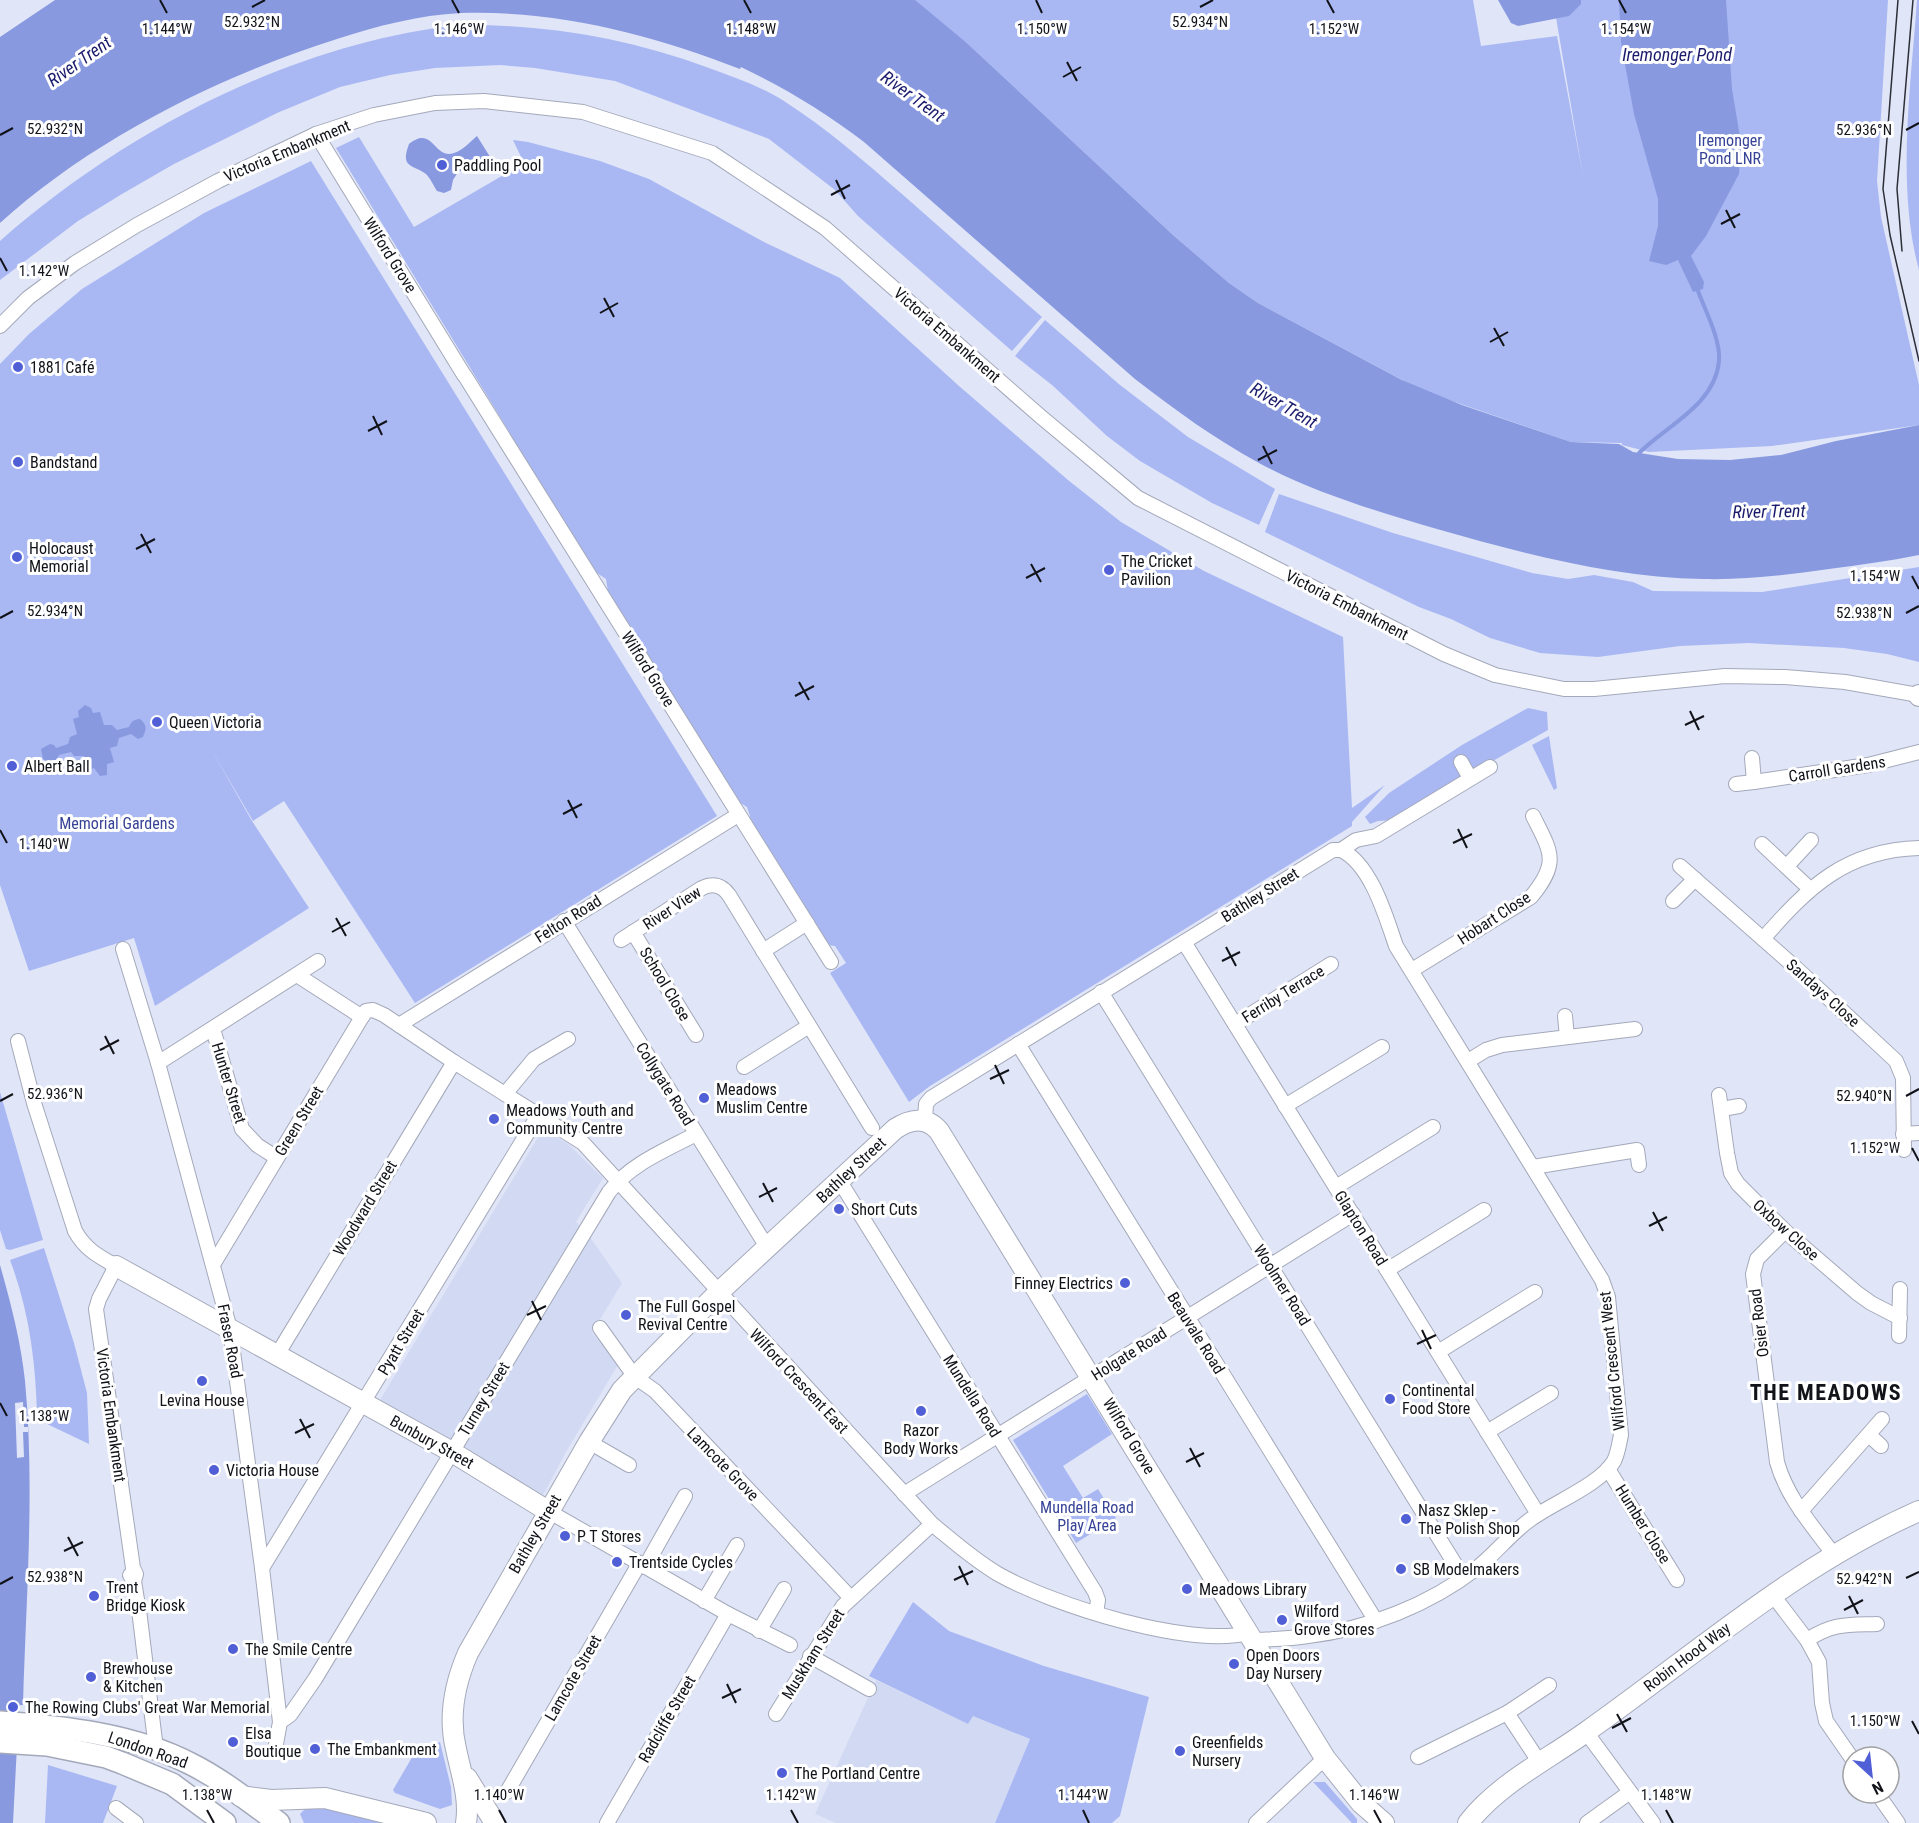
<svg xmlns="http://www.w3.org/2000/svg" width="1919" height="1823" viewBox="0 0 1919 1823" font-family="'Roboto Condensed',sans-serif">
<rect width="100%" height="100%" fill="#e0e5f8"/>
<!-- built -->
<g fill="#d2daf3">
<path d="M543 1129 568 1144 603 1178 576 1222 590 1237 622 1283 592 1333 619 1363 566 1452 543 1495 380 1400Z"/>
<path d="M876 1680 968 1724 973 1715 1030 1739 995 1823H836L815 1814Z"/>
</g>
<!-- green -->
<g fill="#a9b8f3">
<path d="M905 0H1473L1481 46 1557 36 1583 176 1553 0H1888L1877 181 1881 217 1919 385V425L1772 446 1649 452 1622 445V443L1571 442 1423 391 1258 303 1229 283 1173 235 968 44Z"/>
<path d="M1917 0H1919V270C1896 186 1911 86 1917 0Z"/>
<path d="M460 25C546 24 628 38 709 68 734 77 762 87 784 101 826 128 864 161 902 194 949 235 995 277 1042 317L1012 351 858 216 835 190 769 139 615 81 535 68 500 65 435 68 390 75 340 87 277 113 174 164 122 194 78 221 0 280V241C125 131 293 43 460 25Z"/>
<path d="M359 137 414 227 521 165 522 159 513 140 528 142 600 161 649 179 766 243 840 278 959 386 1068 480 1121 522 1204 571 1343 637 1352 808 1385 785 1352 822V826L930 1086 909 1102 830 973 846 963 835 946 826 945 749 822 750 816 747 807 737 801 608 592 606 579 594 571 336 148Z"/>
<path d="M311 161 717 816 415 1003 284 801 253 821 211 749 252 821 309 908 155 1006 134 938 29 971 0 885V364L29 334 82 289 204 213Z"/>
<path d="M1045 320 1120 385 1188 437 1275 489 1259 525 1212 503 1140 461 1107 436 1052 385 1015 356Z"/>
<path d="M1279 494 1393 533 1532 573 1568 579 1594 575 1633 582 1653 591 1762 592 1919 567V662L1887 654 1844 648 1749 643 1680 646 1598 657 1540 653 1490 638 1451 619 1419 607 1265 532Z"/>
<path d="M1528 708 1547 712 1548 730 1475 771 1464 755 1453 761 1462 778 1394 820 1378 821 1370 824 1365 817 1389 793 1462 745Z"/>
<path d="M1549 736 1557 788 1554 790 1532 745Z"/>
<path d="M0 1092 43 1240 10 1250 6 1249 0 1230Z"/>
<path d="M44 1248 74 1343 87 1393 89 1444 45 1423 37 1416C36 1363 29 1310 10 1260Z"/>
<path d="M1087 1394 1112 1434 1063 1466 1083 1498 1098 1489 1116 1518 1076 1543 1013 1440Z"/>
<path d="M913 1602 949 1631 1044 1666 1149 1697 1120 1816 1112 1823H995L1030 1739 973 1716 968 1724 869 1676Z"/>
<path d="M440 1742 451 1787 452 1805 440 1809 395 1793 393 1790 418 1747H427Z"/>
<path d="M48 1765 117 1786 103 1823H45Z"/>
<path d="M1313 1782H1325L1357 1819V1823H1352Z"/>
<path d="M310 1804 390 1823H304L300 1814Z"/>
</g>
<!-- water -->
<g fill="#8899e0">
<path d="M55 0H915L968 44 1173 235 1229 283 1258 303 1402 380 1462 405 1571 442 1619 444 1633 452 1678 459 1730 460 1781 455 1836 441 1919 425V555C1889 561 1859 565 1829 569 1787 575 1746 580 1703 579 1612 577 1525 554 1437 529 1376 511 1315 493 1259 463 1215 439 1175 410 1135 379L864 142C825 112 785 88 741 67L740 69C651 34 557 10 461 13 419 15 377 26 337 39 219 76 91 140 0 223V37Z"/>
<path d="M1498 0H1581V4L1569 16 1518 26 1511 23Z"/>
<path d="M1619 0H1726L1732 89 1741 143 1739 174 1706 236 1691 256 1704 282 1703 289 1693 292 1678 260 1666 265 1649 261 1658 226V199L1634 114 1621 42Z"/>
<path d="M477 136 492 160 458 172 453 180 451 190 444 193 437 191C433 185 431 179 426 174 412 164 400 168 409 144 433 124 434 160 454 153 463 150 470 142 477 136Z"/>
<path d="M85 705 91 708 93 713 100 712 104 725H112L117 730 129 727C131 721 135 719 140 719 148 726 146 729 143 737L138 739 131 734 119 738 117 746 110 748 114 762 107 764V775L100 776 94 768 88 770 84 756H74L71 752 59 755 55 762 51 764 43 759 41 749 50 744 54 745 56 748 68 744 70 737 77 734 73 719 79 717 78 711Z"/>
<path d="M0 1265C11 1304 21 1342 25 1381 35 1486 26 1599 23 1705H20L19 1707 13 1823H0Z"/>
</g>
<!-- pier -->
<path fill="#e0e5f8" d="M23 1402 24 1427H28V1432H23L24 1457 17 1458 15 1403Z"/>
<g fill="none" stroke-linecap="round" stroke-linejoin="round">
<!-- stream -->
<path stroke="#8899e0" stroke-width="4" d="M1639 453C1667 425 1715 405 1719 361 1721 340 1705 310 1698 291"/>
<!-- street casing -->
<g stroke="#a4a9ba" stroke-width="16">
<g id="street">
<path d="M316 134 464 375"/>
<path d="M0 326 28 298 75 263 137 225 218 181 316 134 374 115 435 103 484 101 583 112 712 153 825 228 1040 416 1138 498 1444 654 1495 675 1564 689H1594L1725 676 1785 677 1845 682 1919 695"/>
<path d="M465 376 831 962"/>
<path d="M1752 758 1754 782 1868 765 1919 752"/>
<path d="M1461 762 1470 778"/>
<path d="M1736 784 1754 782"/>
<path d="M1762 844 1810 889"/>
<path d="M1680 866 1796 968 1896 1061 1903 1078 1904 1150"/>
<path d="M1787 866 1811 840"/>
<path d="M1673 901 1695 879"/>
<path d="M564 921 767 1247"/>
<path d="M633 932 696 1035"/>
<path d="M1763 939C1808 887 1846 850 1919 848"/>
<path d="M621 940 702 888C713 883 722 885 729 895L872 1128"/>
<path d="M1184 942 1538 1514"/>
<path d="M123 949 158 1063 230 1329 262 1568 280 1722 276 1744"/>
<path d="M763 951 807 923"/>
<path d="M1412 970 1531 897C1560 862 1551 852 1533 816"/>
<path d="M297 975 362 1017"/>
<path d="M1101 992 1463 1577"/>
<path d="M1565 1016 1567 1037"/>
<path d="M1235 1024 1331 964"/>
<path d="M399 1025 738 815"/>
<path d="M213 1029 242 1129 257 1145 277 1158"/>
<path d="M18 1041 34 1103 75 1231C85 1249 98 1256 116 1266L99 1299 96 1309 133 1568 136 1574 134 1581"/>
<path d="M1018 1044 1376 1621"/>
<path d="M1468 1061 1486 1050 1502 1045 1635 1029"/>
<path d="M158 1063 318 961"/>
<path d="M744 1067 809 1026"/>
<path d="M505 1094 534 1059 568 1039"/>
<path d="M1719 1095 1727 1153 1731 1173 1738 1184 1785 1231 1857 1293 1871 1303 1900 1318"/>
<path d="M1285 1106 1382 1047"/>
<path d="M1722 1109 1739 1106"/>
<path d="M925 1121 926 1104 931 1098 1333 850H1341L1356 840 1376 836 1490 767"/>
<path d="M1903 1134 1919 1133"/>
<path d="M1533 1167 1637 1150 1639 1165"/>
<path d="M839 1180 1095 1592 1098 1600 1096 1613"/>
<path d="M1336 1187 1433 1127"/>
<path d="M1785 1231 1757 1259 1753 1274 1777 1462C1787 1498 1812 1525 1834 1555"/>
<path d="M214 1263 362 1017 366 1011 373 1010 384 1015 454 1062 583 1143 932 1524C954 1542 974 1560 998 1574 1053 1605 1188 1648 1249 1633"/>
<path d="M1387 1270 1484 1210"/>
<path d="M600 1328 635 1377 655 1391 850 1597"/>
<path d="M1899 1336 1900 1289"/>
<path d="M1438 1352 1535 1292"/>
<path d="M277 1355 454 1062"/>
<path d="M1487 1432 1551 1393"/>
<path d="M1869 1435 1881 1446"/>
<path d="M589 1442 629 1465"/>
<path d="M1608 1469 1677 1580"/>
<path d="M904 1494 1353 1214"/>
<path d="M548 1511 728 1614 790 1645"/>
<path d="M1801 1511 1882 1419"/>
<path d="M645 1567 685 1496"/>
<path d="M262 1568 539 1114"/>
<path d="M130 1575 134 1581 140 1618 155 1741 154 1750"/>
<path d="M1772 1594 1807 1640 1819 1662 1822 1703 1826 1721 1853 1760"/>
<path d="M704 1601 737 1545"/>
<path d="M759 1631 784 1589"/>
<path d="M1253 1640C1272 1639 1290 1639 1308 1636 1368 1629 1429 1605 1477 1568 1496 1553 1511 1533 1531 1519 1553 1503 1601 1484 1614 1461 1618 1453 1619 1444 1621 1435L1608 1297 1602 1280 1396 946C1386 917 1371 864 1341 850"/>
<path d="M1807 1640C1833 1623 1846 1625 1877 1624"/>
<path d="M810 1656 869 1689"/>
<path d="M1507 1713 1540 1763"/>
<path d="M776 1714 843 1606 932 1524"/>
<path d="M280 1722 290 1715 315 1679 609 1192C630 1164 666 1150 696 1134"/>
<path d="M1586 1732 1653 1823"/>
<path d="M1418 1757 1507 1713 1549 1685"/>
<path d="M507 1792 639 1564"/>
<path d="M1877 1793 1898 1823"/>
<path d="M116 1808 136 1823"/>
<path d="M607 1823 728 1614"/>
<path d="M1256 1823 1325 1758"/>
<path d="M1587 1823 1630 1792"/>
</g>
</g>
<!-- secondary casing -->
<g stroke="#a4a9ba" stroke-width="22">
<g id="secondary">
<path d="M1919 695V696"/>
<path d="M116 1266 452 1452 548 1511"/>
<path d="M467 1778 495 1823"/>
<path d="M240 1796 271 1800 325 1798 426 1823"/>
<path d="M466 1823C470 1798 461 1773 456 1749 448 1716 455 1683 468 1653L589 1442 622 1390 718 1293 895 1129C910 1119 926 1116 939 1131L1325 1758 1361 1803 1384 1823"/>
<path d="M1468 1823C1498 1784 1547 1760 1586 1732 1695 1655 1796 1565 1919 1511"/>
</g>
</g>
<!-- primary casing -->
<g stroke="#a4a9ba" stroke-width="24">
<g id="primary">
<path d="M0 1722C65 1727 133 1734 191 1764 223 1780 251 1803 279 1823"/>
<path d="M0 1742 47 1745 106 1757 122 1763 172 1784 225 1823"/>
</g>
</g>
<!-- street -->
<use href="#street" stroke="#fff" stroke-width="14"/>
<!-- secondary -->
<use href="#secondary" stroke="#fff" stroke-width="20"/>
<!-- primary -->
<use href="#primary" stroke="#fff" stroke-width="21"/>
<!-- tram -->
<g stroke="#2d2f37" stroke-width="1.5">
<path d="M1898 0 1883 189 1890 235 1919 361"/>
<path d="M1902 251 1897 189 1913 0"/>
</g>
</g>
<!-- ticks -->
<path fill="none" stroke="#111319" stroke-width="2" d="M160 0 167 13M452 0 459 13M744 0 751 13M1036 0 1042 13M1327 0 1334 13M1619 0 1626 13M252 7 265 0M1200 7 1213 0M1067 62 1077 81M1063 77 1081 67M1906 130 1919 123M0 135 13 128M836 180 845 199M831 195 850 185M1726 210 1735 228M1721 224 1740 214M0 258 7 271M604 298 614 317M600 313 618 303M1494 328 1504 346M1490 342 1508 332M373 416 382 435M368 431 387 421M1263 446 1272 464M1258 460 1277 450M141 534 151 553M136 549 155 539M1031 564 1041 582M1912 576 1919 589M1026 578 1045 568M1906 613 1919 606M0 618 13 611M799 682 809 700M795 696 814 686M1690 711 1699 730M1685 725 1704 716M568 800 577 818M563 814 582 804M1458 829 1467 848M0 830 7 843M1453 843 1472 834M336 918 346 936M332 932 350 922M1226 947 1236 966M1222 961 1240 952M105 1036 114 1054M100 1050 119 1040M995 1065 1004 1084M990 1079 1009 1070M1906 1096 1919 1089M0 1101 13 1094M1912 1148 1919 1161M763 1183 773 1202M759 1197 777 1188M1653 1212 1663 1231M1649 1226 1667 1217M532 1301 541 1320M527 1315 546 1306M1422 1330 1431 1349M1417 1344 1436 1335M0 1403 7 1416M300 1419 310 1438M295 1433 314 1424M1190 1448 1200 1467M1186 1462 1204 1453M68 1537 78 1556M64 1551 83 1542M959 1566 968 1585M1906 1578 1919 1572M954 1580 973 1571M0 1584 13 1577M1849 1596 1858 1614M1844 1610 1863 1600M727 1684 736 1703M722 1698 741 1689M1617 1714 1627 1732M1912 1721 1919 1734M1612 1728 1631 1718M207 1810 214 1823M499 1810 506 1823M791 1810 798 1823M1083 1810 1089 1823M1374 1810 1381 1823M1666 1810 1673 1823"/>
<!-- markers -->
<g fill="#505fd5" stroke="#fff" stroke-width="2">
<circle cx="442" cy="165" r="6"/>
<circle cx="18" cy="367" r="6"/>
<circle cx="18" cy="462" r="6"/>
<circle cx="17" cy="557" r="6"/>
<circle cx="1109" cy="570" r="6"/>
<circle cx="157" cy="722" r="6"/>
<circle cx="12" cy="766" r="6"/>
<circle cx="704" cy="1098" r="6"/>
<circle cx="494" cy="1119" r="6"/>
<circle cx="839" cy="1209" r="6"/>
<circle cx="1125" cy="1283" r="6"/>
<circle cx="626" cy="1315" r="6"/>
<circle cx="202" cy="1381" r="6"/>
<circle cx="1390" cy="1399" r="6"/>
<circle cx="921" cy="1411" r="6"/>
<circle cx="214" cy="1470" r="6"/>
<circle cx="1406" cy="1519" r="6"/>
<circle cx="565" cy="1536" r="6"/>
<circle cx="617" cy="1562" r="6"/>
<circle cx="1401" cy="1569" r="6"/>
<circle cx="1187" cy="1589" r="6"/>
<circle cx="94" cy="1596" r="6"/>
<circle cx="1282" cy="1620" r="6"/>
<circle cx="233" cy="1649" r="6"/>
<circle cx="1234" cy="1664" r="6"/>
<circle cx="91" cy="1677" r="6"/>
<circle cx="13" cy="1707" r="6"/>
<circle cx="233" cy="1742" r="6"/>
<circle cx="315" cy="1749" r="6"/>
<circle cx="1180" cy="1751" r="6"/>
<circle cx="782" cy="1773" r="6"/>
</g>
<g text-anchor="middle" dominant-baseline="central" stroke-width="6" stroke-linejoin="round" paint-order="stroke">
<!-- park labels -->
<g font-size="16" fill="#374396" stroke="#fff">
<text x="1730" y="140">Iremonger<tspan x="1730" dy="18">Pond LNR</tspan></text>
<text x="117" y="823">Memorial Gardens</text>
<text x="1087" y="1507">Mundella Road<tspan x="1087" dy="18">Play Area</tspan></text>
</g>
<!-- street labels -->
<g font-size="16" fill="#111319" stroke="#fff">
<text transform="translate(287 151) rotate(-23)">Victoria Embankment</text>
<text transform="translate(390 255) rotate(58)">Wilford Grove</text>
<text transform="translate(947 335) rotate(41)">Victoria Embankment</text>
<text transform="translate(1347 605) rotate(27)">Victoria Embankment</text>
<text transform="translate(648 669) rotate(58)">Wilford Grove</text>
<text transform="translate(1837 769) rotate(-9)">Carroll Gardens</text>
<text transform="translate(1260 895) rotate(-32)">Bathley Street</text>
<text transform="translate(672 908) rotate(-33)">River View</text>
<text transform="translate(1494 918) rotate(-33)">Hobart Close</text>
<text transform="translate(568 919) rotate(-32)">Felton Road</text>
<text transform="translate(665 984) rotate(59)">School Close</text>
<text transform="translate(1823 993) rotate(42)">Sandays Close</text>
<text transform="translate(1283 994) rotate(-32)">Ferriby Terrace</text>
<text transform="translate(229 1083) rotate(73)">Hunter Street</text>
<text transform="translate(665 1084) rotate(58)">Collygate Road</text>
<text transform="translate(299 1121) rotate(-59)">Green Street</text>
<text transform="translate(851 1170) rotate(-43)">Bathley Street</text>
<text transform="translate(365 1208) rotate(-59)">Woodward Street</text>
<text transform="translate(1361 1228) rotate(58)">Glapton Road</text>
<text transform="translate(1786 1230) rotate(42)">Oxbow Close</text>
<text transform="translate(1282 1285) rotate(58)">Woolmer Road</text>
<text transform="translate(1759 1323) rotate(-97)">Osier Road</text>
<text transform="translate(1196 1333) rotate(58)">Beauvale Road</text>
<text transform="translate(230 1341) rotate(79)">Fraser Road</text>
<text transform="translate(401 1342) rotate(-59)">Pyatt Street</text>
<text transform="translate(1129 1354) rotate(-32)">Holgate Road</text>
<text transform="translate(1612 1361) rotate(-96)">Wilford Crescent West</text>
<text transform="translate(799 1381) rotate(47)">Wilford Crescent East</text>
<text transform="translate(972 1396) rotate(58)">Mundella Road</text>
<text transform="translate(484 1399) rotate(-59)">Turney Street</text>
<text transform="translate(111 1415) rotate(82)">Victoria Embankment</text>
<text transform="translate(1129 1436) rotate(59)">Wilford Grove</text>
<text transform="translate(432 1442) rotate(29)">Bunbury Street</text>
<text transform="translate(723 1464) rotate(46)">Lamcote Grove</text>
<text transform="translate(1643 1524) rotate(58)">Humber Close</text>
<text transform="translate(535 1534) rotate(-60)">Bathley Street</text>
<text transform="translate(813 1654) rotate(-58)">Muskham Street</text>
<text transform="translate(1687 1657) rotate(-37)">Robin Hood Way</text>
<text transform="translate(573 1678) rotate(-60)">Lamcote Street</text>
<text transform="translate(667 1719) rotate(-60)">Radcliffe Street</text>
<text transform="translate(148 1750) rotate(19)">London Road</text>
</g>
<!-- poi labels -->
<g font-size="16" fill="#111319" stroke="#fff" text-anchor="start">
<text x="454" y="165">Paddling Pool</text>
<text x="30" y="367">1881 Café</text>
<text x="30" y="462">Bandstand</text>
<text x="29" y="548">Holocaust<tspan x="29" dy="18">Memorial</tspan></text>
<text x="1121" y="561">The Cricket<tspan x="1121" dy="18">Pavilion</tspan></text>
<text x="169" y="722">Queen Victoria</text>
<text x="24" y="766">Albert Ball</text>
<text x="716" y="1089">Meadows<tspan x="716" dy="18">Muslim Centre</tspan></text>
<text x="506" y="1110">Meadows Youth and<tspan x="506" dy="18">Community Centre</tspan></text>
<text x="851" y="1209">Short Cuts</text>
<text x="1113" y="1283" text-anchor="end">Finney Electrics</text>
<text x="638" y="1306">The Full Gospel<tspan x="638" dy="18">Revival Centre</tspan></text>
<text x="1402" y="1390">Continental<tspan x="1402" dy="18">Food Store</tspan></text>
<text x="202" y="1400" text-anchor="middle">Levina House</text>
<text x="921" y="1430" text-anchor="middle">Razor<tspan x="921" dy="18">Body Works</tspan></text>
<text x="226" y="1470">Victoria House</text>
<text x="1418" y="1510">Nasz Sklep -<tspan x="1418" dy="18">The Polish Shop</tspan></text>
<text x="577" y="1536">P T Stores</text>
<text x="629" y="1562">Trentside Cycles</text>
<text x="1413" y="1569">SB Modelmakers</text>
<text x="106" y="1587">Trent<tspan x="106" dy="18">Bridge Kiosk</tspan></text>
<text x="1199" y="1589">Meadows Library</text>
<text x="1294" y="1611">Wilford<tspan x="1294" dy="18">Grove Stores</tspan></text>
<text x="245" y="1649">The Smile Centre</text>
<text x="1246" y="1655">Open Doors<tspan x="1246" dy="18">Day Nursery</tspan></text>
<text x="103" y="1668">Brewhouse<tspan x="103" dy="18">&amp; Kitchen</tspan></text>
<text x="25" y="1707">The Rowing Clubs' Great War Memorial</text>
<text x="245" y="1733">Elsa<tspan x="245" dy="18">Boutique</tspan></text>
<text x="1192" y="1742">Greenfields<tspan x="1192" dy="18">Nursery</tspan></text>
<text x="327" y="1749">The Embankment</text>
<text x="794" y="1773">The Portland Centre</text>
</g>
<!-- water labels -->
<g font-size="18" font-style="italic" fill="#1a1b6c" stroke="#fff">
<text x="1677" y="54">Iremonger Pond</text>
<text transform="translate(79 61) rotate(-35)">River Trent</text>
<text transform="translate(913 96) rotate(36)">River Trent</text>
<text transform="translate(1284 405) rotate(30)">River Trent</text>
<text transform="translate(1769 511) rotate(-1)">River Trent</text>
</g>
<!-- district labels -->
<g font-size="22" font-weight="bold" letter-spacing="1.5" fill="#111319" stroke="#fff">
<text x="1826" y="1392">THE MEADOWS</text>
</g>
</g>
<g font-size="15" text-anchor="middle" fill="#111319" stroke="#fff" stroke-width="6" stroke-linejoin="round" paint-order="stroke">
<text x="1200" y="27">52.934°N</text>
<text x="252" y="27">52.932°N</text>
<text x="167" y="34">1.144°W</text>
<text x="459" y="34">1.146°W</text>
<text x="751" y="34">1.148°W</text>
<text x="1042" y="34">1.150°W</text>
<text x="1334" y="34">1.152°W</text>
<text x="1626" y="34">1.154°W</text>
<text x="55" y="134">52.932°N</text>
<text x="1864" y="135">52.936°N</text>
<text x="44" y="276">1.142°W</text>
<text x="1875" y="581">1.154°W</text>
<text x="55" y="616">52.934°N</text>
<text x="1864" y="618">52.938°N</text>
<text x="44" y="849">1.140°W</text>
<text x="55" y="1099">52.936°N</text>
<text x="1864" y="1101">52.940°N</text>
<text x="1875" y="1153">1.152°W</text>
<text x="44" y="1421">1.138°W</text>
<text x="55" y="1582">52.938°N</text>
<text x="1864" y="1584">52.942°N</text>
<text x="1875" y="1726">1.150°W</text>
<text x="207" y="1800">1.138°W</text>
<text x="499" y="1800">1.140°W</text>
<text x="791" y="1800">1.142°W</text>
<text x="1083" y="1800">1.144°W</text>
<text x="1374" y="1800">1.146°W</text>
<text x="1666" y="1800">1.148°W</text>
</g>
<!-- north arrow -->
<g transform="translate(1871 1775) rotate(153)"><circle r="28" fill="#ffffff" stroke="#a0a1a3" stroke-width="1.5"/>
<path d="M0-4.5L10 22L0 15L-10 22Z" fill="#505fd5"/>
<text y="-9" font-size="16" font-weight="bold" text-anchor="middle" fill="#111319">N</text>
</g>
</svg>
